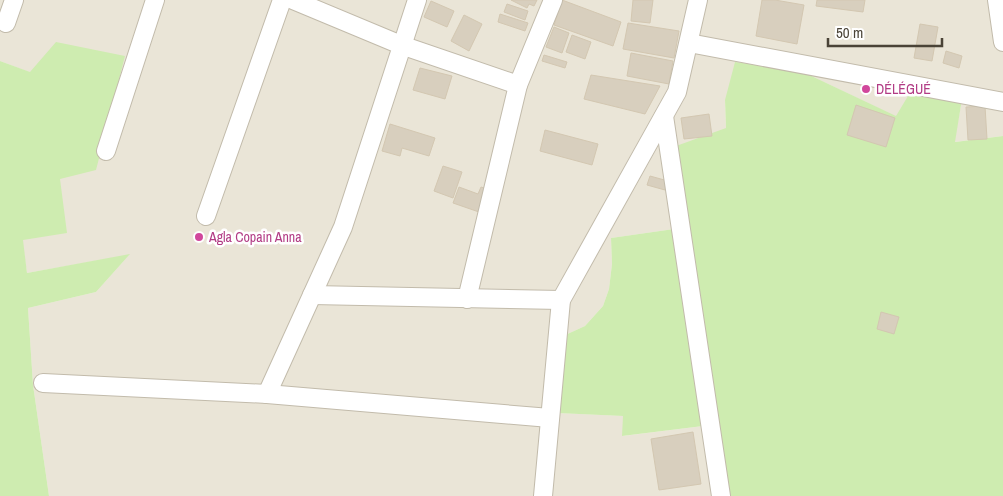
<svg xmlns="http://www.w3.org/2000/svg" width="1003" height="496" viewBox="0 0 1003 496" font-family="'Archivo Narrow',sans-serif">
<rect width="100%" height="100%" fill="#f6f2e9"/>
<!-- residential -->
<path fill="#eae5d7" d="M0 0H1003V136L954 142 962 100 897 117 801 71 725 100 726 128 674 229 611 238 612 264 609 289 603 306 585 326 563 336 558 413 623 416V436L703 426 715 496H49L33 385 28 308 96 292 129 255 27 273 22 240 29 72 0 61Z"/>
<!-- green -->
<g fill="#ceecb0">
<path d="M56 42 125 56 96 170 60 179 67 233 23 240 27 273 130 254 96 292 28 308 33 385 49 496H0V61L30 72Z"/>
<path d="M735 62 801 71 896 116 911 91 962 99 955 142 1003 136V496H715L703 426 622 436 623 416 557 413 563 336 585 326 603 306 609 289 612 264 611 238 674 229 665 150 726 128 725 100Z"/>
</g>
<!-- building -->
<g fill="#d8cfbe" stroke="#d3c7b1">
<path d="M511 0H537L534 6 529 4 527 8Z"/>
<path d="M562 0 621 22 613 46 554 25Z"/>
<path d="M633 0H653L650 23 631 21Z"/>
<path d="M762 0H775L804 5 797 44 756 36Z"/>
<path d="M817 0H865L863 12 816 6Z"/>
<path d="M431 1 454 11 447 27 424 17Z"/>
<path d="M507 4 528 11 525 20 504 12Z"/>
<path d="M500 14 528 23 525 31 498 22Z"/>
<path d="M464 15 482 24 469 51 451 41Z"/>
<path d="M628 23 679 31 674 58 623 49Z"/>
<path d="M920 24 938 27 932 61 914 58Z"/>
<path d="M554 27 569 33 562 53 546 47Z"/>
<path d="M572 35 591 42 585 59 566 52Z"/>
<path d="M946 51 962 56 959 68 943 63Z"/>
<path d="M631 53 673 61 669 84 627 76Z"/>
<path d="M544 55 567 62 565 68 542 61Z"/>
<path d="M420 68 452 76 445 99 413 90Z"/>
<path d="M591 75 660 86 645 114 584 99Z"/>
<path d="M856 105 895 118 886 147 847 135Z"/>
<path d="M985 106 987 139 968 140 966 107Z"/>
<path d="M709 114 712 136 684 139 681 118Z"/>
<path d="M390 124 435 138 429 156 402 148 400 156 382 151Z"/>
<path d="M545 130 598 144 592 165 540 151Z"/>
<path d="M443 166 462 172 453 198 434 191Z"/>
<path d="M650 176 668 181 665 190 647 185Z"/>
<path d="M459 187 478 194 481 187 487 189 479 212 453 203Z"/>
<path d="M881 312 899 317 894 334 877 329Z"/>
<path d="M693 432 701 484 659 490 651 439Z"/>
</g>
<g fill="none" stroke-linecap="round" stroke-linejoin="round">
<!-- street casing -->
<g stroke="#c2bbab" stroke-width="20">
<g id="street">
<path d="M293 0 401 45 518 85"/>
<path d="M997 0 1003 42"/>
<path d="M6 23 14 0"/>
<path d="M689 43 1003 102"/>
<path d="M664 116 721 496"/>
<path d="M106 151 155 0"/>
<path d="M206 216 282 0"/>
<path d="M312 295 561 300"/>
<path d="M467 299 518 85 553 0"/>
<path d="M43 383 267 394 550 418"/>
<path d="M267 394 343 227 417 0"/>
<path d="M543 496 561 300 677 92 698 0"/>
</g>
</g>
<!-- street -->
<use href="#street" stroke="#fff" stroke-width="18"/>
</g>
<!-- markers -->
<g fill="#d1479c" stroke="#fff" stroke-width="2">
<circle cx="866" cy="89" r="5"/>
<circle cx="199" cy="237" r="5"/>
</g>
<g text-anchor="middle" dominant-baseline="central" stroke-width="5" stroke-linejoin="round" paint-order="stroke">
<!-- hotel labels -->
<g font-size="14" fill="#b23c85" stroke="#fff" text-anchor="start">
<text x="876" y="89">DÉLÉGUÉ</text>
<text x="209" y="237">Agla Copain Anna</text>
</g>
</g>
<!-- scale -->
<path d="M828 38v8h114v-8" fill="none" stroke="#4a4337" stroke-width="2.5"/>
<text x="836" y="38" font-size="15" fill="#4a4337" stroke="#ffffff" stroke-width="4" paint-order="stroke">50 m</text>
</svg>
